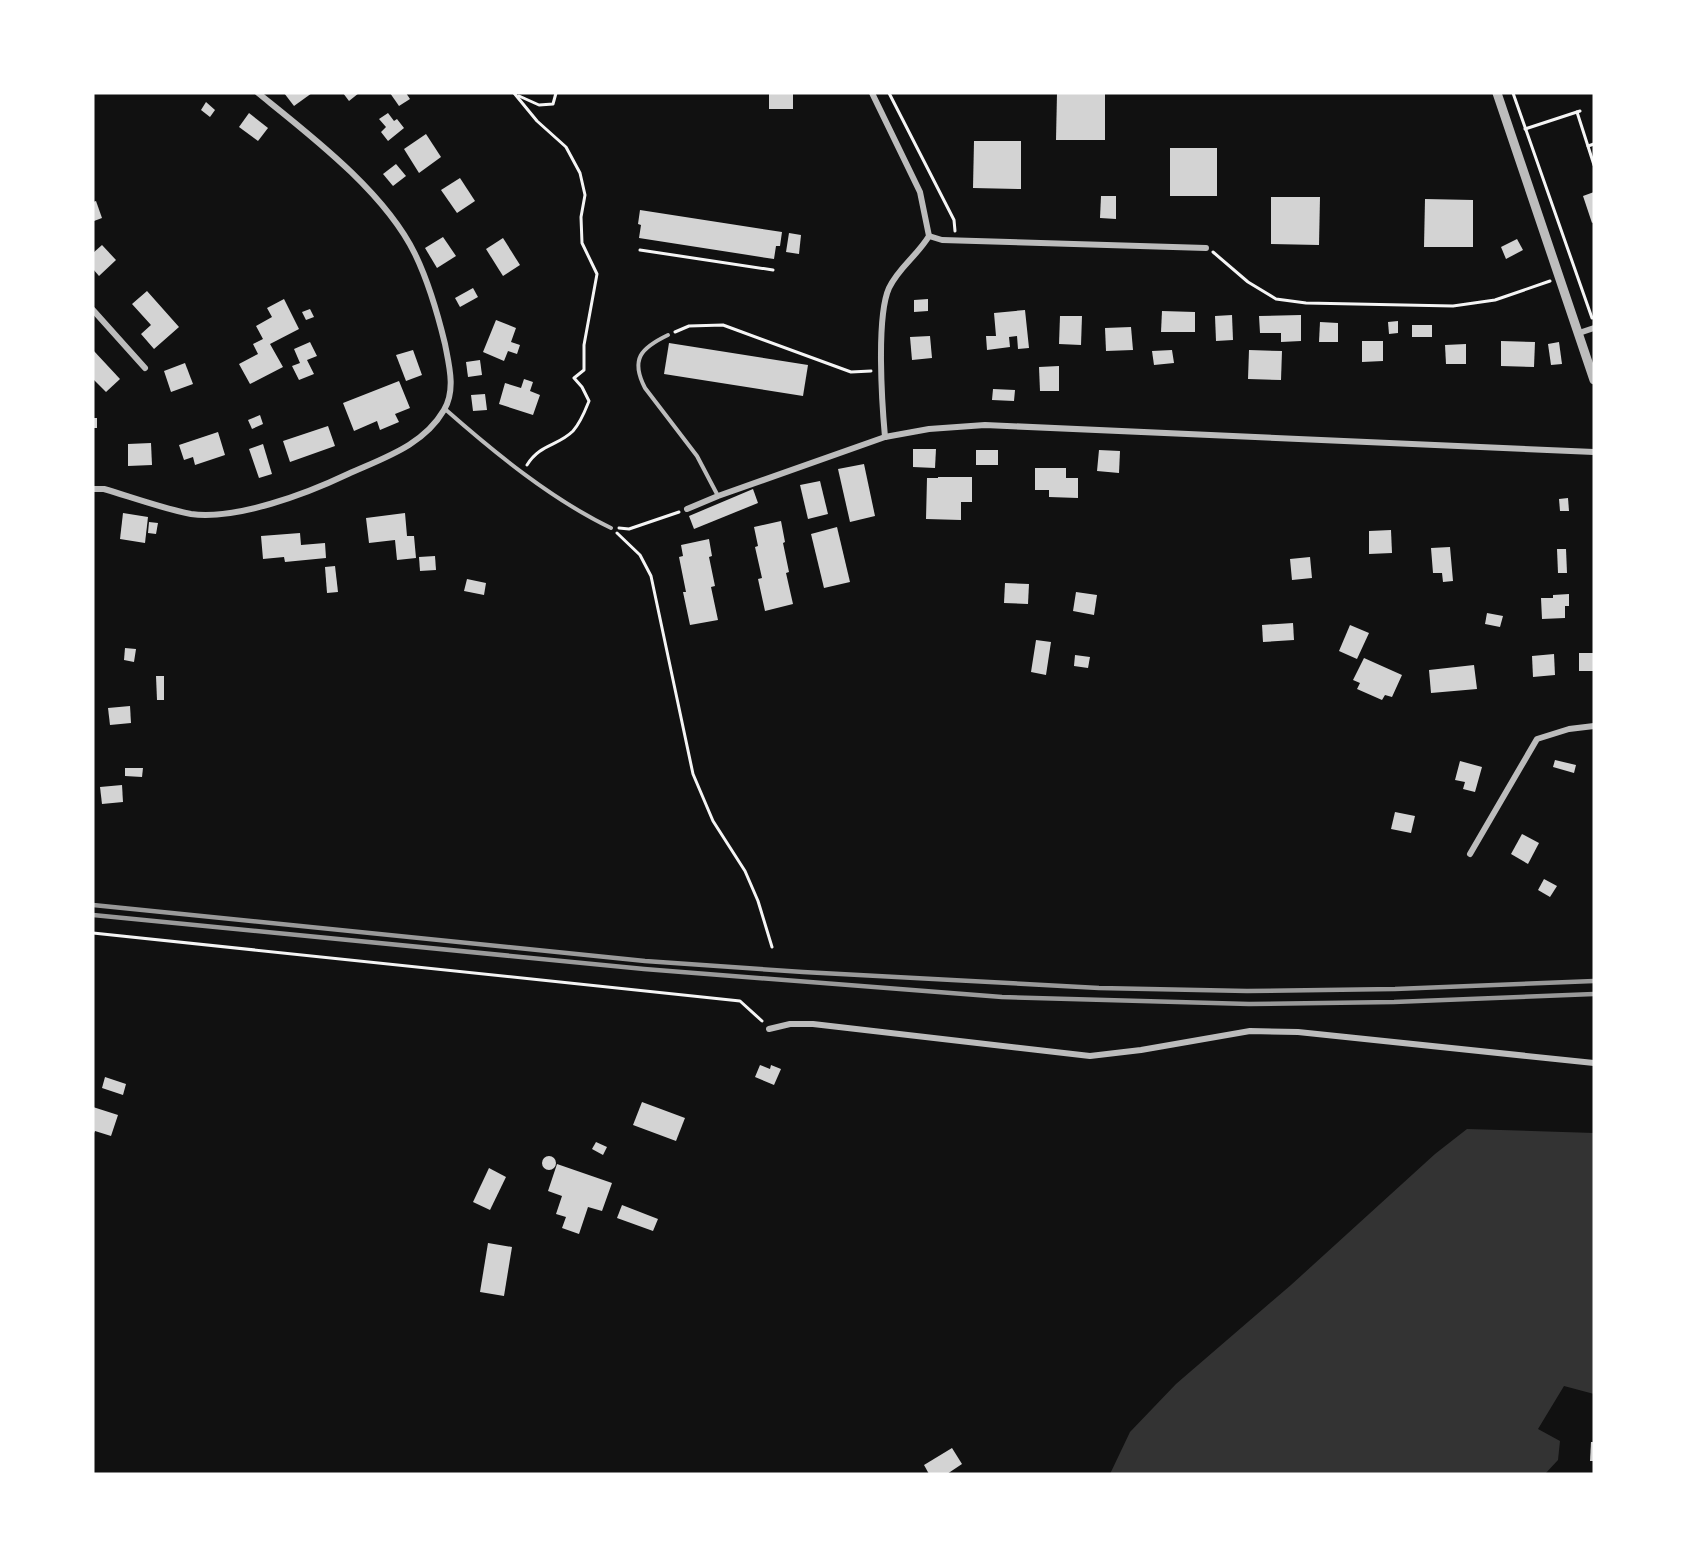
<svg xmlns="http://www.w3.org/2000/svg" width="1687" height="1567" viewBox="0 0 1687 1567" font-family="Mulish,sans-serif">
<rect width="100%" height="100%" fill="#111"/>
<!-- water -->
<path fill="#333" d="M1467 1129 1594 1133V1394L1564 1386 1538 1429 1560 1441 1558 1460 1545 1474H1110L1130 1432 1176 1384 1291 1285 1435 1154Z"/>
<!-- building -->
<g fill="#d3d3d3">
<path d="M284 93H312L294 106Z"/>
<path d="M343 93H359L349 101Z"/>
<path d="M390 93H406L410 99 399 106Z"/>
<rect x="769" y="93" width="24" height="16"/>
<path d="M1057 93H1105V140H1056Z"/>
<path d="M206 102 215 110 210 117 201 110Z"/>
<path d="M249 113 268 128 258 141 239 127Z"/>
<path d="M388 113 394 121 397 119 404 128 388 141 381 132 386 127 379 119Z"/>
<path d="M426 134 441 157 419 173 404 149Z"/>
<path d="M974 141H1021V189L973 188Z"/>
<rect x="1170" y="148" width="47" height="48"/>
<path d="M396 164 406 176 393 186 383 174Z"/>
<path d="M460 178 475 201 457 213 441 190Z"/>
<path d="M1594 192V222L1592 223 1583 196Z"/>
<path d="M1101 196H1116V219L1100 218Z"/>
<path d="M1271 197H1320L1319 245 1271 244Z"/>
<path d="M1425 199 1473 200V247H1424Z"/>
<path d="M96 201 102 218 94 221 93 202Z"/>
<path d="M640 210 782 232 780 246H776L774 259 639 238 641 225 638 224Z"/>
<path d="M789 233 801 235 799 254 786 252Z"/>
<path d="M443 237 456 256 437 268 425 248Z"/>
<path d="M503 238 520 265 503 276 486 249Z"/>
<path d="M1517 239 1523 250 1506 259 1501 247Z"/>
<path d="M102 245 116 260 99 276 93 269V253Z"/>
<path d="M473 288 478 297 460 307 455 298Z"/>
<path d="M147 291 179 327 154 349 141 334 151 325 132 304Z"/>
<path d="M284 299 299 329 270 344 283 367 250 384 239 364 258 354 253 344 263 339 256 326 272 317 267 308Z"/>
<path d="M928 299V311L914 312V300Z"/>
<path d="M310 309 314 317 306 320 302 312Z"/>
<path d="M1025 310 1029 348 1018 349 1017 336 1009 337 1010 347 987 350 986 336H996L994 313Z"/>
<path d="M1162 311 1195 312V332H1161Z"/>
<path d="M1232 315 1233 340 1216 341 1215 316Z"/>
<path d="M1301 315V341L1281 342V333H1260L1259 316Z"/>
<path d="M1060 316H1082L1081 345 1059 344Z"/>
<path d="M496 320 516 328 511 342 520 345 517 354 508 351 504 361 483 352Z"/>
<path d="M1398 321V333L1389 334 1388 322Z"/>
<path d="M1320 322 1338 323V342H1319Z"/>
<rect x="1412" y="325" width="20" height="12"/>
<path d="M1131 327 1133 350 1106 351 1105 328Z"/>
<path d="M930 336 932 358 912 360 910 337Z"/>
<path d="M1362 341H1383V361L1362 362Z"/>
<path d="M1501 341 1535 342 1534 367 1501 366Z"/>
<path d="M310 342 317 356 307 360 314 374 299 380 292 366 300 363 294 349Z"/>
<path d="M1559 342 1562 364 1551 365 1548 344Z"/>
<path d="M669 343 808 365 803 396 664 374Z"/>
<path d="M1466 344V364H1446L1445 345Z"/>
<path d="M93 350 120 379 106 392 93 379Z"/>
<path d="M413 350 422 375 406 381 396 355Z"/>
<path d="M1172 350 1174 363 1154 365 1152 351Z"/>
<path d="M1249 350 1282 351 1281 380 1248 379Z"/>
<path d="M480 360 482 375 468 377 466 362Z"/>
<path d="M185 363 193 384 171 392 164 371Z"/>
<path d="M1059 366V391H1040L1039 367Z"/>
<path d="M524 379 533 382 530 391 540 395 533 415 499 404 505 383 521 388Z"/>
<path d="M399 381 410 408 395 414 399 422 380 430 377 421 354 431 343 403Z"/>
<path d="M993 389 1015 390 1014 401 992 400Z"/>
<path d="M485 394 487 410 473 411 471 395Z"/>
<path d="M260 415 263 424 252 429 248 420Z"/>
<rect x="93" y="418" width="4" height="10"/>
<path d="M328 426 335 446 290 462 283 441Z"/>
<path d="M218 432 225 455 195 465 193 457 184 460 179 445Z"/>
<path d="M151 443 152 465 128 466V444Z"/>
<path d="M263 444 272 474 259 478 249 449Z"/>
<path d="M913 449H936L935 468 913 467Z"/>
<rect x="976" y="450" width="22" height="15"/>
<path d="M1099 450 1120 451 1119 473 1097 471Z"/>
<path d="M864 464 875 516 850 522 838 469Z"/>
<path d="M1035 468H1066V478H1078V498L1049 497V490H1035Z"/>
<path d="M938 477H972V502H961V520L926 519 927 478H938Z"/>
<path d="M820 481 828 514 808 519 800 485Z"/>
<path d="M753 489 758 503 694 529 689 516Z"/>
<path d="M1568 498 1569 511H1560L1559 499Z"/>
<path d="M123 513 148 517 145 543 120 539Z"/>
<path d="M405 513 407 536H414L416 558 397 560 395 540 369 543 366 518Z"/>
<path d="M781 521 785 542 783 543 789 572 786 573 793 604 765 611 758 579 762 578 755 547 758 546 754 527Z"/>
<path d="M149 522 158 523 156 534 148 533Z"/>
<path d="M837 527 850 582 824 588 811 534Z"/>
<path d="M1391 530 1392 553 1369 554V531Z"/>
<path d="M300 533 301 545 325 543 326 558 285 562 284 557 263 559 261 536Z"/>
<path d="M709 539 712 556 709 557 715 586 711 587 718 620 690 625 683 592H686L679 557 683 556 681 545Z"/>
<path d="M1450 547 1453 581 1443 582 1442 573H1433L1431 548Z"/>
<path d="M1557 549H1566L1567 573H1558Z"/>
<path d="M435 556 436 570 420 571 419 557Z"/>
<path d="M1310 557 1312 578 1292 580 1290 559Z"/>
<path d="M335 566 338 592 327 593 325 567Z"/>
<path d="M467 579 486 583 484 595 464 591Z"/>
<path d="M1005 583 1029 584 1028 604 1004 603Z"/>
<path d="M1076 592 1097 595 1094 615 1073 611Z"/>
<path d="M1569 594V606H1565V618L1542 619 1541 598H1553V595Z"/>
<path d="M1487 613 1503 616 1500 627 1485 624Z"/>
<path d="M1293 623 1294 640 1263 642 1262 625Z"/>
<path d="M1350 625 1369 633 1357 659 1339 651Z"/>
<path d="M1036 640 1051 642 1046 675 1031 672Z"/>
<path d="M125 648 136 649 134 662 124 660Z"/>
<rect x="1579" y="653" width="15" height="18"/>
<path d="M1554 654 1555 675 1533 677 1532 656Z"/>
<path d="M1075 655 1090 657 1088 668 1074 666Z"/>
<path d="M1364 658 1402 675 1392 697 1385 695 1382 700 1357 689 1360 683 1353 680Z"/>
<path d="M1474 665 1477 689 1431 693 1429 670Z"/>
<path d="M156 676H164V700H157Z"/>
<path d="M130 706 131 723 110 725 108 708Z"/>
<path d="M1555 760 1576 765 1574 773 1553 767Z"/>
<path d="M1460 761 1482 767 1475 792 1463 789 1465 782 1455 780Z"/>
<path d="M125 768H143L142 777 125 776Z"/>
<path d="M122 785 123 802 102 804 100 787Z"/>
<path d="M1395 812 1415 816 1411 833 1391 829Z"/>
<path d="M1522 834 1539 843 1528 864 1511 854Z"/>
<path d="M1544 879 1557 886 1550 897 1538 890Z"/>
<path d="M760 1065 770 1069 771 1065 781 1069 774 1085 755 1077Z"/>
<path d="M105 1077 126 1084 123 1095 102 1088Z"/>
<path d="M642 1102 685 1118 676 1141 633 1125Z"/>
<path d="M93 1107 118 1115 111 1136 95 1131 93 1135Z"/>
<path d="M596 1142 607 1147 603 1155 592 1149Z"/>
<circle cx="549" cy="1163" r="7"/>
<path d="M557 1164 612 1183 602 1211 588 1207 579 1234 562 1228 566 1217 556 1214 562 1196 548 1191Z"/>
<path d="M489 1168 506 1177 490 1210 473 1202Z"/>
<path d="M622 1205 658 1219 653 1231 617 1218Z"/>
<path d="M488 1243 512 1247 504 1296 480 1292Z"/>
<path d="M1591 1442H1594V1461H1590Z"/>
<path d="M952 1448 962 1464 947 1474H929L924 1465Z"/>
</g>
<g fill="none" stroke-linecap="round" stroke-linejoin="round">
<!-- path -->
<g stroke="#f5f5f5" stroke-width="3">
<path d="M514 93 537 121 566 147 580 173 585 195 581 217 582 243 597 274 584 345V370L574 378 582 387 589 401C585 411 581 422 573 431 558 446 540 444 527 465"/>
<path d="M889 93 954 220 955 231"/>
<path d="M1513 93 1592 318"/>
<path d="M519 96 539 105 553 104 556 93"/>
<path d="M1577 112 1594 165"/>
<path d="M1525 129 1580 111"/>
<path d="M1588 146 1594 144"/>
<path d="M640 250 773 270"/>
<path d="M1213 252 1248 282 1276 299 1306 303 1453 306 1495 300 1550 281"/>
<path d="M675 332 689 326 723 325 851 372 871 371"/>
<path d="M619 528 629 529 679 512"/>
<path d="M617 533 640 555 651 576 693 774 713 821 745 871 758 901 772 947"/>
<path d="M93 933 740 1001 762 1021"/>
</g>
<!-- service -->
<g stroke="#bcbcbc" stroke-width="4">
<path d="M668 335C641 348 630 359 645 388L697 456 718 496"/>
<path d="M445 409C495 453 551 499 611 528"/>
</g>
<!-- minor -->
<g stroke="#bcbcbc" stroke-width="6">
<path d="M872 93 920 192 929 236C917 256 899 267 889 288 876 317 882 404 885 437"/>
<path d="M929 236 942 240 1206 248"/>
<path d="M93 310 145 368"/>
<path d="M1579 333 1594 328"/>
<path d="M93 489H104C131 497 164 509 191 514 237 520 306 494 348 474 383 458 423 446 444 410 456 390 449 365 445 344 438 315 428 281 415 254 385 192 310 135 258 93"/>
<path d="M687 509 718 496 885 437 929 429 985 425 1594 452"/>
<path d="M1470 854 1537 739 1569 729 1594 726"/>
<path d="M769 1029 790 1024H813L1090 1056 1141 1050 1250 1031 1298 1032 1594 1063"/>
</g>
<!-- tertiary -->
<path stroke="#bcbcbc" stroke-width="9" d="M1497 93 1594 380"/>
<!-- rail -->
<g stroke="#9a9a9a" stroke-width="4.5">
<path d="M93 905 645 961 803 972 952 980 1099 988 1247 991 1395 989 1594 981"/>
<path d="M93 915 644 969 1002 997 1249 1004 1394 1002 1594 994"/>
</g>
</g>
<!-- border -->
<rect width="1687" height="1567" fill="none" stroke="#ffffff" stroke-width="189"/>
</svg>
